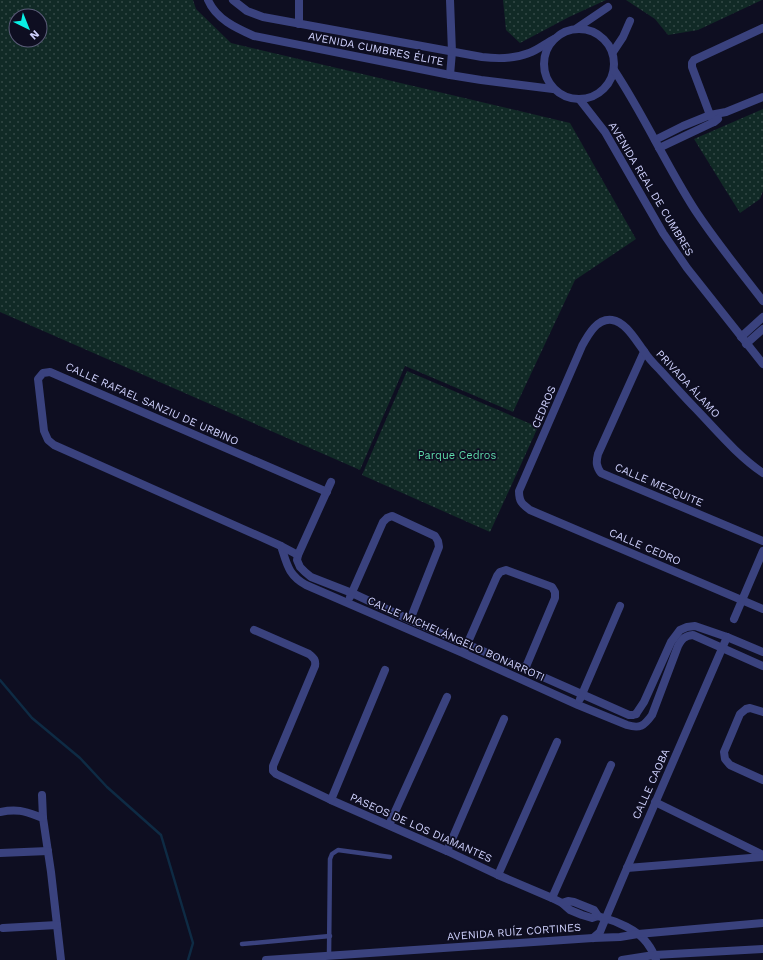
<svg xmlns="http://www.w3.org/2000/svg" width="763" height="960" viewBox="0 0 763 960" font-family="'Work Sans',sans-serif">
<defs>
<pattern id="grass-dots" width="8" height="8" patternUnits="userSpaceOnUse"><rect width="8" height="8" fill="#112a26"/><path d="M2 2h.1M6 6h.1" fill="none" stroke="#334846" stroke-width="1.8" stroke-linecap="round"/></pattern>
</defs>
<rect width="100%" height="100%" fill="#0e0e21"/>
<!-- grass -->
<g fill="url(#grass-dots)" fill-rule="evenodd">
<path d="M0 0H193L196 9 231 43 570 123 636 239 575 280 513 412 405 366 360 470 0 312ZM16 16H40V40H16Z"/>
<path d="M503 0H606L569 17 520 43 506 30Z"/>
<path d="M626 0H762L698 30 668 35 655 19Z"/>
<path d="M763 109V191L760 199 740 213 725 189 694 139Z"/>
<path d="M407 371 538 427 490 532 362 475Z"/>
</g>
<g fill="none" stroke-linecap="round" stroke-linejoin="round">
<!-- stream -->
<path stroke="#0e2b44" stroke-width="2.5" d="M0 680 32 718 80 758 107 787 161 835 193 943 188 960"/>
<!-- service -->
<g stroke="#3a427e" stroke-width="4.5">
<path d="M242 944 330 936"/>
<path d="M329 956 330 859 332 854 338 850 390 857"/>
</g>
<!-- minor -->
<g stroke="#3a427e" stroke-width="8">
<path d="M299 0V24"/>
<path d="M577 28 608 7"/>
<path d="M613 52 623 37 630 21"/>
<path d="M450 75 452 52 450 0"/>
<path d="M714 122 710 115 692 67V63L694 60 763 28"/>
<path d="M655 140 683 126 710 115 726 112 763 97"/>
<path d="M659 148 714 122 718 119"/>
<path d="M741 337 763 317"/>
<path d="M746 344 763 329"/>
<path d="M644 352 598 454C596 462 596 466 601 473L763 541"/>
<path d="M763 473C738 456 718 432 697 410 684 397 672 383 660 370 654 364 648 358 644 351 636 341 626 322 612 320 597 318 588 335 582 346L519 491C519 502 522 504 530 510L763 609"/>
<path d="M331 482 298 555 297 560 300 567 305 572 311 577 352 593 410 620 525 669 629 715H633L636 714"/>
<path d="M281 546C287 564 288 575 306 585L463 653 578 705 627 725C640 729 644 726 652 715L678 646C682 639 684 636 693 635L763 666"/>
<path d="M298 555 281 546 54 445 48 440 44 431 38 379 43 373 50 372 327 492"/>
<path d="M350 597 383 522 387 518 392 516 435 536 438 541 439 547 410 620"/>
<path d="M734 619 763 551"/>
<path d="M254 630 309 654C314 658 316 660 315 666L273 766V771L276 774 331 800 447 851 498 875 552 898 562 903 570 910 582 915 592 918 598 916"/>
<path d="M465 649 497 576 500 572 506 570 552 587 555 592V598L525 669"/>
<path d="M580 699 620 606"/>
<path d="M763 712 750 708 746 709 740 714 724 752 725 759 730 765 763 780"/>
<path d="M636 714 644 702 671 642 680 630 687 627 695 626 727 637 763 652"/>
<path d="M42 795 43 818 51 872 61 960"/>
<path d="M331 800 385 670"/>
<path d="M655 802 763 855"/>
<path d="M0 812C19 808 26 812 43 818"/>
<path d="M389 825 447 697"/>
<path d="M447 851 504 719"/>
<path d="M0 853 48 851"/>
<path d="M627 868 763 857"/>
<path d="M498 875 557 742"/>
<path d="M552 898 611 765"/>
<path d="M562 903 568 901 574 902 594 910 598 916"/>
<path d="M601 917C616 921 638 930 647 943 651 948 654 954 656 960"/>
<path d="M3 928 57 925"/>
<path d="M593 938 600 932 602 927 627 868 727 637"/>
</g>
<!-- tertiary -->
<g stroke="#3a427e" stroke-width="8">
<path d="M208 0C216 19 236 28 254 36L450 75 481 80 553 89"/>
<path d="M233 0 247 11 263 17 482 57C498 59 514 59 529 53 538 50 546 43 554 39"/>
<circle cx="579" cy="64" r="35"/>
<path d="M614 70C644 115 666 165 695 210 716 242 740 271 763 301"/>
<path d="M580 100 605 132 663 233 687 268 763 364"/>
<path d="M266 960 593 938 620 937 638 934 763 923"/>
<path d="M622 960 654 955 763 949"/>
</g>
</g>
<g text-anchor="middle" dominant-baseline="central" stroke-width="3.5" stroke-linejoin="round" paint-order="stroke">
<!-- street labels -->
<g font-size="11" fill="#cfd1fd" stroke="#0e0e21">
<text transform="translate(376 49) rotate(11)">AVENIDA CUMBRES ÉLITE</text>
<text transform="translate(651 189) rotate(59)">AVENIDA REAL DE CUMBRES</text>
<text transform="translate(688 384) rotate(47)">PRIVADA ÁLAMO</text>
<text transform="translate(152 404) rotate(24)">CALLE RAFAEL SANZIU DE URBINO</text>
<text transform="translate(544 407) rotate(-67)">CEDROS</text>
<text transform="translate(659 485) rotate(23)">CALLE MEZQUITE</text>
<text transform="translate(645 547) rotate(23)">CALLE CEDRO</text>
<text transform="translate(456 639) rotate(24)">CALLE MICHELÁNGELO BONARROTI</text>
<text transform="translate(651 784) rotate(-66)">CALLE CAOBA</text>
<text transform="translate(421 828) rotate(24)">PASEOS DE LOS DIAMANTES</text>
<text transform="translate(514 932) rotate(-4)">AVENIDA RUÍZ CORTINES</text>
</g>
<!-- park labels -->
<g font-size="11" fill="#5edaa9" stroke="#0e0e21">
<text x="457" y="455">Parque Cedros</text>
</g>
</g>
<!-- north arrow -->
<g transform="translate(28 28) rotate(137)"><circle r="19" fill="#0e0e21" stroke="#5b5c79"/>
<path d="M0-3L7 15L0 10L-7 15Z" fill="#09f0e5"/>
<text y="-6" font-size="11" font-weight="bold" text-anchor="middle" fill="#cfd1fd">N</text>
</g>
</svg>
